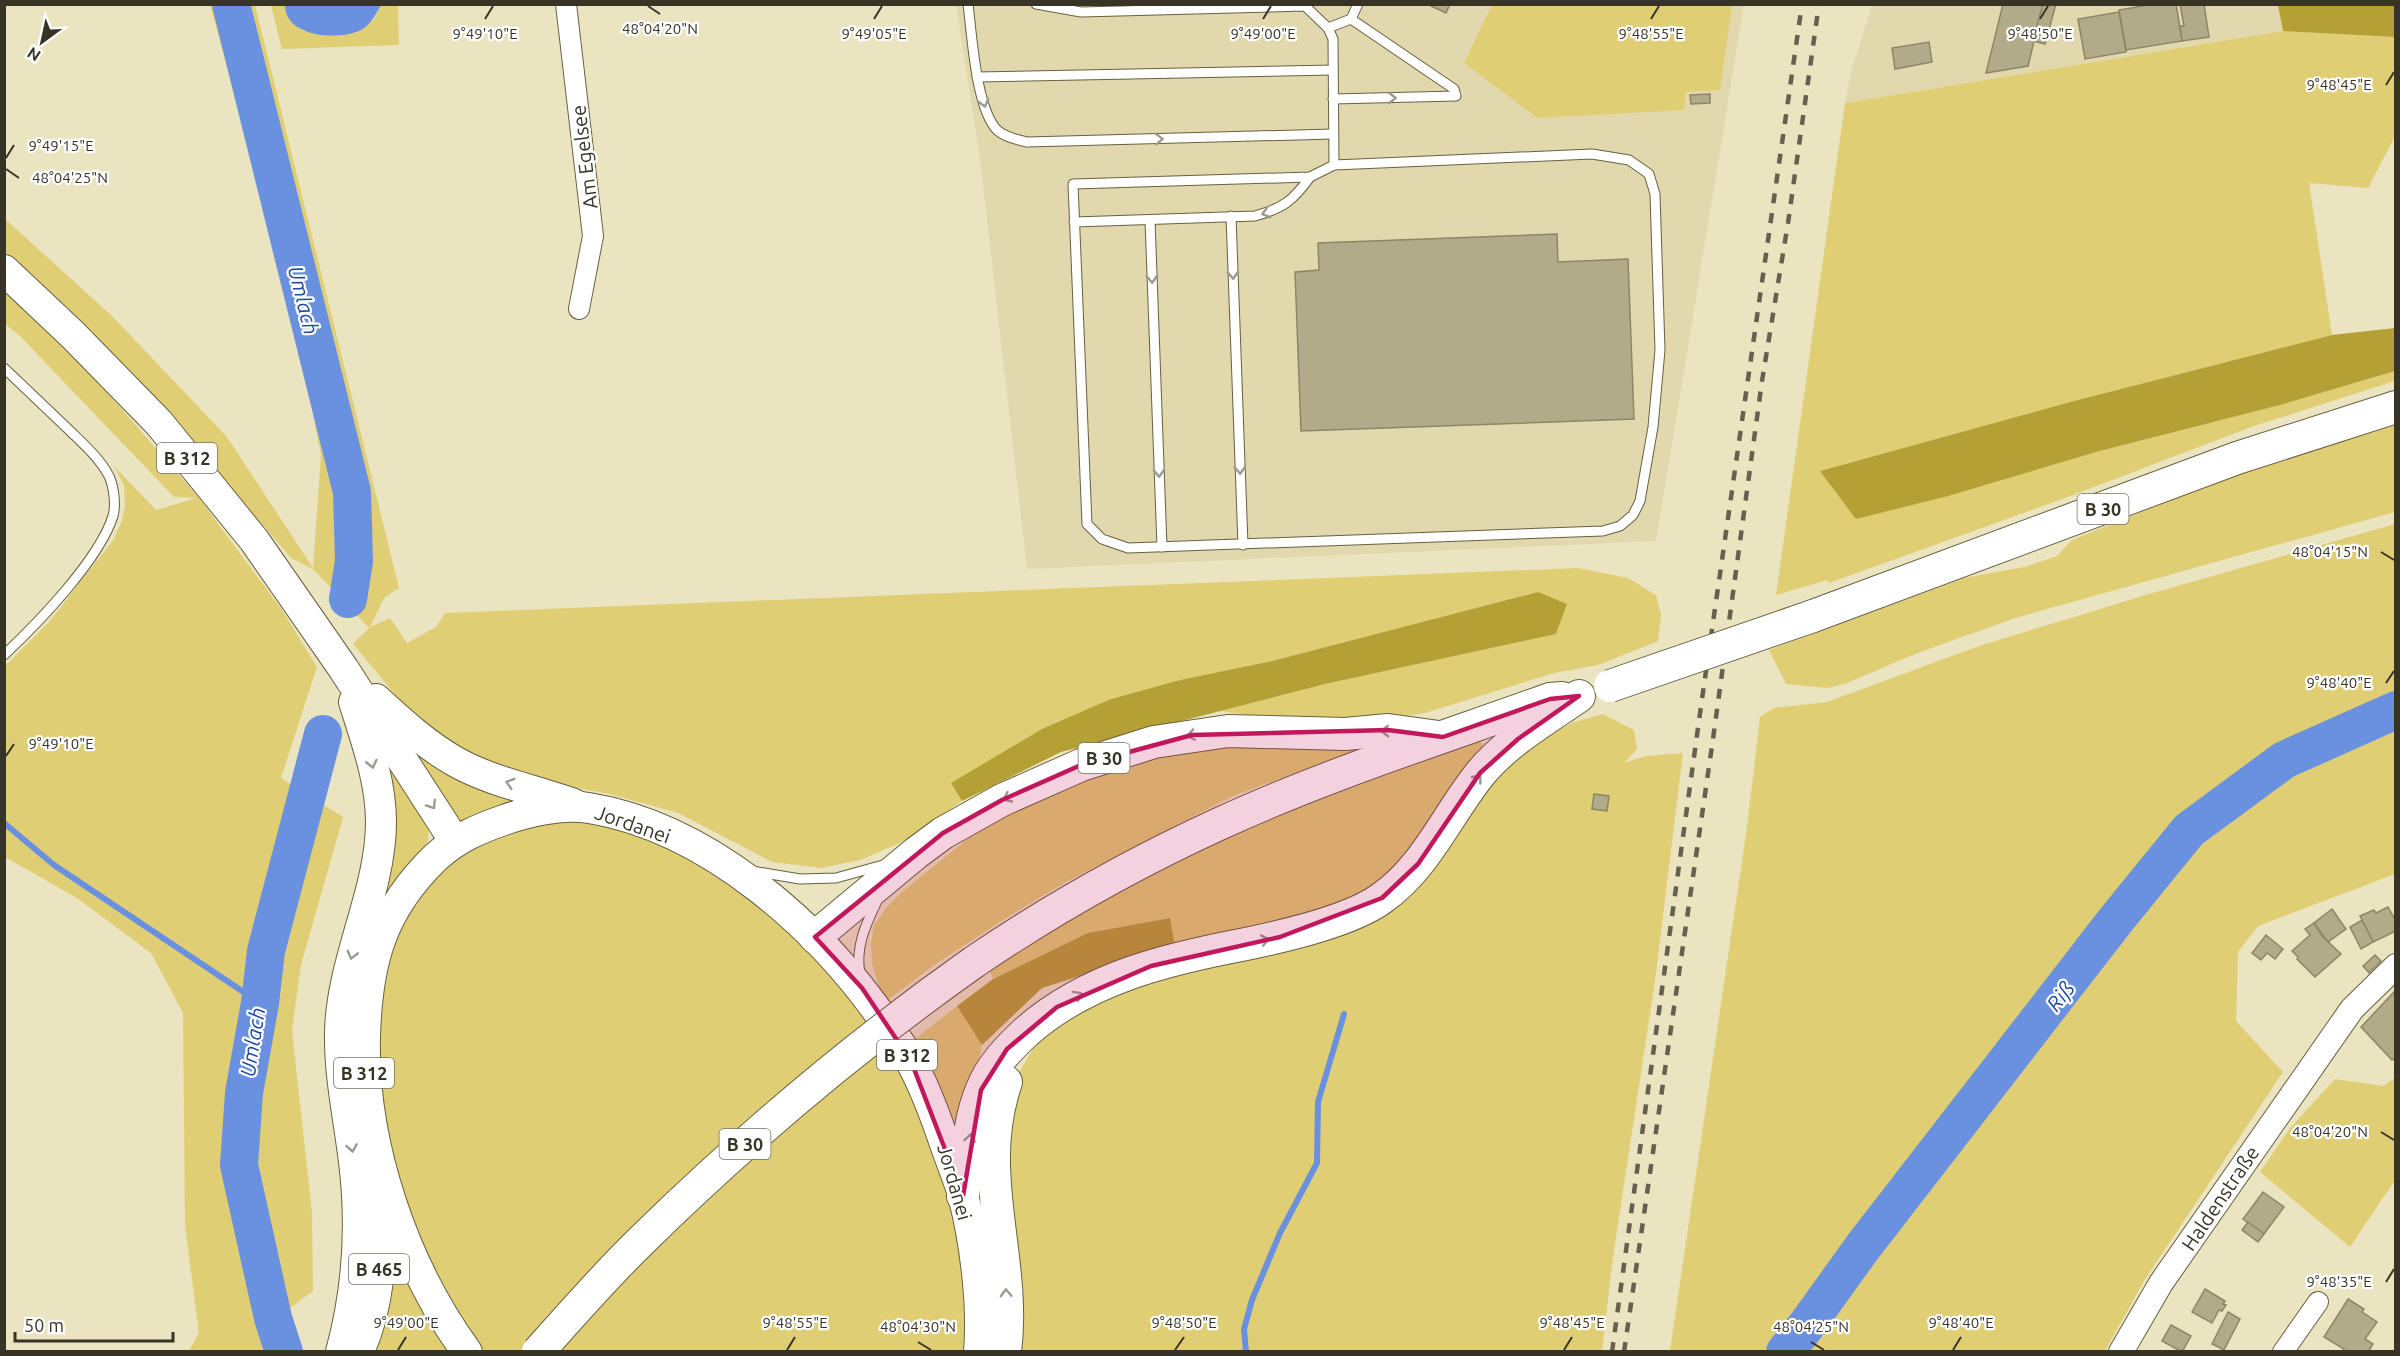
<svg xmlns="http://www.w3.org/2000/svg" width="2400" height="1356" viewBox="0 0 2400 1356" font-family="Ubuntu,sans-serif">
<rect width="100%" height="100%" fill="#ebe4c0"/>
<!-- built -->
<g fill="#e1d8ad">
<path d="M956 5H1744L1656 541 1027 569 980 159Z"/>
<path d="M1872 5H2278L2283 31 1845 103 1851 72Z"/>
</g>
<!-- green -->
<g fill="#e0ce74">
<path d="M210 5H255L399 588 384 598 370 627 390 618 407 643 436 627 445 613 1578 568 1628 578 1656 595 1661 615 1658 641 1598 665 1554 673 1425 713 1369 722H1296L1220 711 1325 684 1556 634 1538 592 1272 661 1180 680 1110 699 951 783 962 801 902 842 860 860 821 868 772 862 678 813 610 794 548 783 509 773 440 739 398 698 353 644 369 628 313 569 291 558 132 372 5 254 4 218 112 316 227 437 313 568 321 455 287 285Z"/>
<path d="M271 5H285L291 21 304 31 373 21 381 5H398L399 45 282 49Z"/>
<path d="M1492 5H1732L1720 90 1686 92 1684 110 1538 118 1464 63Z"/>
<path d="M2283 31 2395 37V128L2393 140 2368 188 2309 183 2332 335 2074 401 1820 471 2096 452 2280 405 2395 371V381L2254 426 2065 498 1829 583 1827 580 1776 595 1845 103Z"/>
<path d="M4 292 72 352 199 498 282 610 317 667 281 778 343 817 301 965 292 1030 312 1213 313 1291 259 1331 263 1351H189L199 1333 185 1225 183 1013 151 953 77 898 5 857V666L49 622 114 539 122 520 125 506 124 485 114 466 156 510 197 498 174 497 19 335 5 324Z"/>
<path d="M2395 423V512L2015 618 1915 654 1847 683 1828 688 1786 684 1769 650 1964 578 2024 567 2057 556 2072 540 2255 466Z"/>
<path d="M2395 524V874L2258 926 2238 952 2236 1021 2283 1072 2144 1281 2105 1351H1670L1747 827 1760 717 1774 708 1827 702 1979 646 2149 594Z"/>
<path d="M1603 714 1634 730 1637 749 1624 763 1646 756 1683 753 1655 981 1613 1257 1602 1351 1013 1352 1007 1106 1019 1072 1038 1041 1062 1019 1114 989 1312 944 1468 811 1511 759 1542 739 1574 722Z"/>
<path d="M387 726 539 801 458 832Z"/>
<path d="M1480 740 1484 750 1390 877 1331 912 1175 946 1170 918 1088 933 993 979 990 971 1052 929 1156 872 1249 826Z"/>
<path d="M1184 745 1358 750 1233 796 1064 883 1006 918 934 965 884 1003 872 964 871 944 874 925 887 907 902 892 966 840 1018 809 1101 768Z"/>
<path d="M379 751 428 826C428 830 429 836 428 840 425 857 400 890 384 895Z"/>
<path d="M581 821 623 828 666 843 738 883 855 992 926 1112 967 1268 968 1351H479L419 1248 384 1135 375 1025 395 925 452 854 532 822Z"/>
<path d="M957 1006 982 1045 974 1081 959 1127 953 1119 915 1039Z"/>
<path d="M2395 1078V1180L2350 1247 2260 1172 2291 1127 2335 1079 2383 1086Z"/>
<path d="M390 1251 399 1252 451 1351 369 1352Z"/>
</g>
<!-- forest -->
<g fill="#b5a035">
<path d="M2278 5H2395V37L2283 31Z"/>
<path d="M2395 328V371L2280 405 2096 452 1948 496 1856 519 1820 471 2074 401 2332 335Z"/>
<path d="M1538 592 1567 604 1556 634 1325 684 1061 752 962 801 951 783 1042 729 1111 699 1180 680 1272 661Z"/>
<path d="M1170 918 1175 946 1042 988 982 1045 957 1006 993 979 1088 933Z"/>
</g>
<!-- water -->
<path fill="#6991df" d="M285 5 381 4V5C375 16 369 28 356 32 334 40 285 36 285 5Z"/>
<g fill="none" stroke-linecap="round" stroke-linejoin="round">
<!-- stream -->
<g stroke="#6991df" stroke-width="6">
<path d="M4 823 54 865 260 1003"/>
<path d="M1246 1352 1244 1329 1252 1300 1280 1233 1317 1163 1318 1102 1344 1014"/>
</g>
<!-- river -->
<g stroke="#6991df" stroke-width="38">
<path d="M231 4 352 492 354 561 348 599"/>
<path d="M284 1352 273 1318 239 1165 244 1093 260 1003 266 951 323 734"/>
<path d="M1785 1352 1806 1326 1862 1248 2115 921 2189 830 2284 760 2396 710"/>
</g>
</g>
<!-- building -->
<g fill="#b2ab89" stroke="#8d8665" stroke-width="1.5">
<path d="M1427 4H1450L1446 13Z"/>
<path d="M2003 4H2043L2028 66 1986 73Z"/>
<path d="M2043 4H2056L2045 44 2033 41Z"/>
<path d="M2154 4H2176L2182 41 2126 50 2119 10Z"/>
<path d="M2180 4H2204L2209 37 2182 41 2180 26H2184Z"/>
<path d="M2119 12 2126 52 2085 59 2078 19Z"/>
<path d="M1929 42 1932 62 1895 69 1892 48Z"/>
<path d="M1710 94V103L1691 104 1690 95Z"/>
<path d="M1557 234 1558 262 1628 259 1634 419 1301 431 1295 272 1319 270 1318 243Z"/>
<path d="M1594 794 1609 796 1607 811 1592 809Z"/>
<path d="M2388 907 2396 921V931L2373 942 2360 916 2374 910 2376 913Z"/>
<path d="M2332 909 2346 929 2328 942 2314 923Z"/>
<path d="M2362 920 2373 942 2361 949 2350 927Z"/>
<path d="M2314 923 2322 936 2341 954 2315 977 2297 959 2298 957 2292 951 2310 935 2305 929Z"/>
<path d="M2266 935 2283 949 2275 959 2267 953 2261 960 2252 953Z"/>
<path d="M2375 955 2381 961 2369 973 2363 966Z"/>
<path d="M2396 990V1058L2392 1060 2361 1027Z"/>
<path d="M2263 1192 2284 1207 2264 1234 2243 1219Z"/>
<path d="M2248 1222 2264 1234 2258 1242 2242 1230Z"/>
<path d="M2205 1289 2225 1301 2223 1304 2226 1305 2222 1311 2219 1310 2212 1323 2192 1312Z"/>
<path d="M2348 1299 2364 1309 2362 1312 2377 1322 2365 1339 2373 1344 2368 1352H2342L2344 1349 2324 1337Z"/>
<path d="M2228 1312 2240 1319 2224 1350 2212 1344Z"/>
<path d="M2171 1325 2191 1336 2182 1352 2162 1341Z"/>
</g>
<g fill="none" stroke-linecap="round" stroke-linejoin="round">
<!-- service casing -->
<g stroke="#676041" stroke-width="11">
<g id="service">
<path d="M968 4C972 36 976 108 997 130 1005 137 1017 140 1027 142L1333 134"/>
<path d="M1036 4 1081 12 1305 6 1328 28 1333 39 1334 165"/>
<path d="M1328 28 1351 19 1358 4"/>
<path d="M977 77 1333 70"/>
<path d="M1333 99 1456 96 1454 89 1351 19"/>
<path d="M1592 154 1629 160 1649 174 1655 194 1660 350 1653 427 1640 501 1633 515 1620 526 1603 531 1128 548 1102 539 1087 524 1073 184 1310 177 1334 165Z"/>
<path d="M1231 216 1243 545"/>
<path d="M1150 220 1162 547"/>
<path d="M1074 222 1255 216C1283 208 1293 201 1310 177"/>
<path d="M4 368C25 388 46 408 67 428 81 442 99 457 109 476 114 487 116 505 113 516 99 560 38 623 4 655"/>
<path d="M752 871 800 879 836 878 883 865"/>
<path d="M860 974C855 946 866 924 878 899"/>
</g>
</g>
<!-- minor casing -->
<g stroke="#676041" stroke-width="22">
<g id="minor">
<path d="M566 4 593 236 579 309"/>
<path d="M2283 1352 2318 1302"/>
</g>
</g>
<!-- tertiary casing -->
<g stroke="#676041" stroke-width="26">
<path id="tertiary" d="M2121 1352 2161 1283 2352 1009 2396 966"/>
</g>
<!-- primary casing -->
<g stroke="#676041" stroke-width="32">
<g id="primary">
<path d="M4 270 73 335 159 423 254 540 343 668 454 840"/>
<path d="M376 699C401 722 426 745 456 762 492 782 535 790 574 804"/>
<path d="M360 1349C382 1300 381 1244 383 1192"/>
<path d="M341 1352C358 1289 362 1227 354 1162 349 1119 339 1076 340 1031 342 959 381 891 381 822 381 781 366 740 354 702"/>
<path d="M467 1352C404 1266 362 1144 365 1037 367 962 381 910 436 857 457 838 478 829 504 820 529 811 562 804 589 808 710 828 821 928 888 1026 895 1038 905 1049 911 1062 925 1087 935 1115 944 1141 950 1159 958 1177 963 1195 975 1241 983 1304 979 1352"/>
</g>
</g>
<!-- trunk casing -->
<g stroke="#676041" stroke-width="34">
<g id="trunk">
<path d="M1813 616 2237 458 2396 407"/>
<path d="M815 937 916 853 943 833 1002 800 1081 765 1154 742 1228 731 1345 734 1388 730 1439 737"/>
<path d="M974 962C1052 909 1134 863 1219 824 1325 775 1439 739 1550 699L1562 698"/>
<path d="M963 1196C967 1161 968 1121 982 1089 991 1066 1008 1049 1026 1032 1087 978 1167 959 1246 944 1284 936 1351 921 1382 898 1426 867 1447 815 1480 774 1506 742 1546 719 1579 696"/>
<path d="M1005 1352C1017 1258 974 1175 1006 1082"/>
</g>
</g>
<!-- service -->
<use href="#service" stroke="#fff" stroke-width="9"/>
<!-- minor -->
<use href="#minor" stroke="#fff" stroke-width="20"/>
<!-- tertiary -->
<use href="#tertiary" stroke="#fff" stroke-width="24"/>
<!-- primary -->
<use href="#primary" stroke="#fff" stroke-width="30"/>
<!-- trunk -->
<use href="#trunk" stroke="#fff" stroke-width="32"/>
<!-- rail -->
<g stroke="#65614e" stroke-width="4.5" stroke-dasharray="10 10" stroke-linecap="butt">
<path d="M1612 1352 1702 699 1802 4"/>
<path d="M1624 1352 1713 739 1762 381 1788 223 1819 4"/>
</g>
<!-- trunk-bridge casing -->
<g stroke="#676041" stroke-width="34" stroke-linecap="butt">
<g id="trunk-bridge">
<path d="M1610 686 1813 616"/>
<path d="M538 1352C571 1315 604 1277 640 1242 744 1140 855 1046 974 962"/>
</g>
</g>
<!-- trunk-bridge -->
<use href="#trunk-bridge" stroke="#fff" stroke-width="32"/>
</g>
<!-- one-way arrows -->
<defs><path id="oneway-chevron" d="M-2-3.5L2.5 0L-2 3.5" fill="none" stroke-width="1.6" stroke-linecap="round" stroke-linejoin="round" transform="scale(1.5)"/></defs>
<g stroke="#9b9a92">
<use href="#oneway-chevron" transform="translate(1392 98) rotate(-1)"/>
<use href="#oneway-chevron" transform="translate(984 103) rotate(74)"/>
<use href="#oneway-chevron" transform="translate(1159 139) rotate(-2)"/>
<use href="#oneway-chevron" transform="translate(1266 213) rotate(164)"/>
<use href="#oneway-chevron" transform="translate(1233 275) rotate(88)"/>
<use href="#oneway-chevron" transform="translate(1152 279) rotate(88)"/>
<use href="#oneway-chevron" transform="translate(1240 470) rotate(88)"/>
<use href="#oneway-chevron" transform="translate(1159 473) rotate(88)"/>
<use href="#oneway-chevron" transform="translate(1385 731) rotate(179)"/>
<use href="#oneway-chevron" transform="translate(1191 735) rotate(171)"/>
<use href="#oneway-chevron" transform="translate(372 764) rotate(77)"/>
<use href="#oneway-chevron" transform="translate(1478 778) rotate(-53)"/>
<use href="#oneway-chevron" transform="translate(510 783) rotate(-163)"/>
<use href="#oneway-chevron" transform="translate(1007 798) rotate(155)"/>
<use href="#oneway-chevron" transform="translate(432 805) rotate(57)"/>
<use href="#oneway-chevron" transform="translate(1265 940) rotate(-11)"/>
<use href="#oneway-chevron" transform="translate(352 955) rotate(104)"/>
<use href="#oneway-chevron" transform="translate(1078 995) rotate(-29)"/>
<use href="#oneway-chevron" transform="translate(970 1138) rotate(-82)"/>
<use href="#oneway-chevron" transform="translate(352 1148) rotate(81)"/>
<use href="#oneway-chevron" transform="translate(1006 1293) rotate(-92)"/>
</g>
<!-- marked area -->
<path fill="#c2185b" fill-opacity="0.2" stroke="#c2185b" stroke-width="4.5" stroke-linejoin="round" d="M1579 696 1518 739 1480 773 1418 864 1382 898 1280 937 1151 966 1057 1007 1007 1049 981 1090 963 1196 911 1061 862 988 815 937 943 833 1002 800 1081 765 1192 735 1388 730 1443 737 1550 699Z"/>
<!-- ticks -->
<path fill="none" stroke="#373426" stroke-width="2" d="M648 6 660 14M485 19 493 6M874 19 882 6M1263 19 1271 6M1651 19 1659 6M2040 19 2048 6M2386 85 2394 72M6 158 14 145M6 169 19 178M2381 552 2394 560M2386 683 2394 671M6 756 14 744M2381 1132 2394 1140M2386 1282 2394 1269M918 1342 931 1350M1811 1342 1824 1350M398 1350 406 1337M787 1350 795 1337M1175 1350 1184 1337M1564 1350 1572 1337M1953 1350 1961 1337"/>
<g text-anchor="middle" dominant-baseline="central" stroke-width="4.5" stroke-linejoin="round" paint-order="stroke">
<!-- shield labels -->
<g fill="#fff" stroke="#737167" stroke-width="1.5">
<rect x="157" y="443" width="60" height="30" rx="4.5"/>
<rect x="2077.5" y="494" width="51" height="30" rx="4.5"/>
<rect x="1078.5" y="743" width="51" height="30" rx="4.5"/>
<rect x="877" y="1040" width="60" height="30" rx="4.5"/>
<rect x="334" y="1058" width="60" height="30" rx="4.5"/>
<rect x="719.5" y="1129" width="51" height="30" rx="4.5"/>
<rect x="349" y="1254" width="60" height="30" rx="4.5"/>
</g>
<g font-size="18" font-weight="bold" fill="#373426">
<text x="187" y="458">B 312</text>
<text x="2103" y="509">B 30</text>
<text x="1104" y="758">B 30</text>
<text x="907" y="1055">B 312</text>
<text x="364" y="1073">B 312</text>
<text x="745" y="1144">B 30</text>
<text x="379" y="1269">B 465</text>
</g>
<!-- street labels -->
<g font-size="20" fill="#373426" stroke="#fff">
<text transform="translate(584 157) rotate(-97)">Am Egelsee</text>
<text transform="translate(633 824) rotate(19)">Jordanei</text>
<text transform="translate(955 1182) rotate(74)">Jordanei</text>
<text transform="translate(2220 1198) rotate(-56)">Haldenstraße</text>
</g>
<!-- water labels -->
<g font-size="21" font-style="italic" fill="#1e49a4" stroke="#fff">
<text transform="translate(304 300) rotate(76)">Umlach</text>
<text transform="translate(2060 996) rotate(-52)">Riß</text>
<text transform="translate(252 1042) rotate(-81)">Umlach</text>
</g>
</g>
<g font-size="15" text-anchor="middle" fill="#373426" stroke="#fff" stroke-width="4.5" stroke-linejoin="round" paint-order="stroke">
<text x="660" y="34">48°04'20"N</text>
<text x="874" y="39">9°49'05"E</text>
<text x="1263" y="39">9°49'00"E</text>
<text x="1651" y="39">9°48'55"E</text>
<text x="485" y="39">9°49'10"E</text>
<text x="2040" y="39">9°48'50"E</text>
<text x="2339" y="90">9°48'45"E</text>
<text x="61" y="151">9°49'15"E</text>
<text x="70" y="183">48°04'25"N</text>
<text x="2330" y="557">48°04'15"N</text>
<text x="2339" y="688">9°48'40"E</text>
<text x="61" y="749">9°49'10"E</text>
<text x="2330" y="1137">48°04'20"N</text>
<text x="2339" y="1287">9°48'35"E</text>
<text x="406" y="1328">9°49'00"E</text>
<text x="795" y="1328">9°48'55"E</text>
<text x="1184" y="1328">9°48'50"E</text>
<text x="1572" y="1328">9°48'45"E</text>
<text x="1961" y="1328">9°48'40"E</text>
<text x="918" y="1332">48°04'30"N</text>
<text x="1811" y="1332">48°04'25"N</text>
</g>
<!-- border -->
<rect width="2400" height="1356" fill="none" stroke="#373426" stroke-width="12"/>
<!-- north arrow -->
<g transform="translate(42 42) rotate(213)" stroke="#ffffff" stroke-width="4.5" paint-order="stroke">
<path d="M0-4.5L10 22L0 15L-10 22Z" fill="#373426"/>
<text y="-9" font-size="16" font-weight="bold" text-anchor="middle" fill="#373426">N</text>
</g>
<!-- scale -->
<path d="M15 1332v9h158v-9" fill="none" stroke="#373426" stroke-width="3"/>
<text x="24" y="1332" font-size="18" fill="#373426" stroke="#ffffff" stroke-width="4.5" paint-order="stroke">50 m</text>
</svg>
